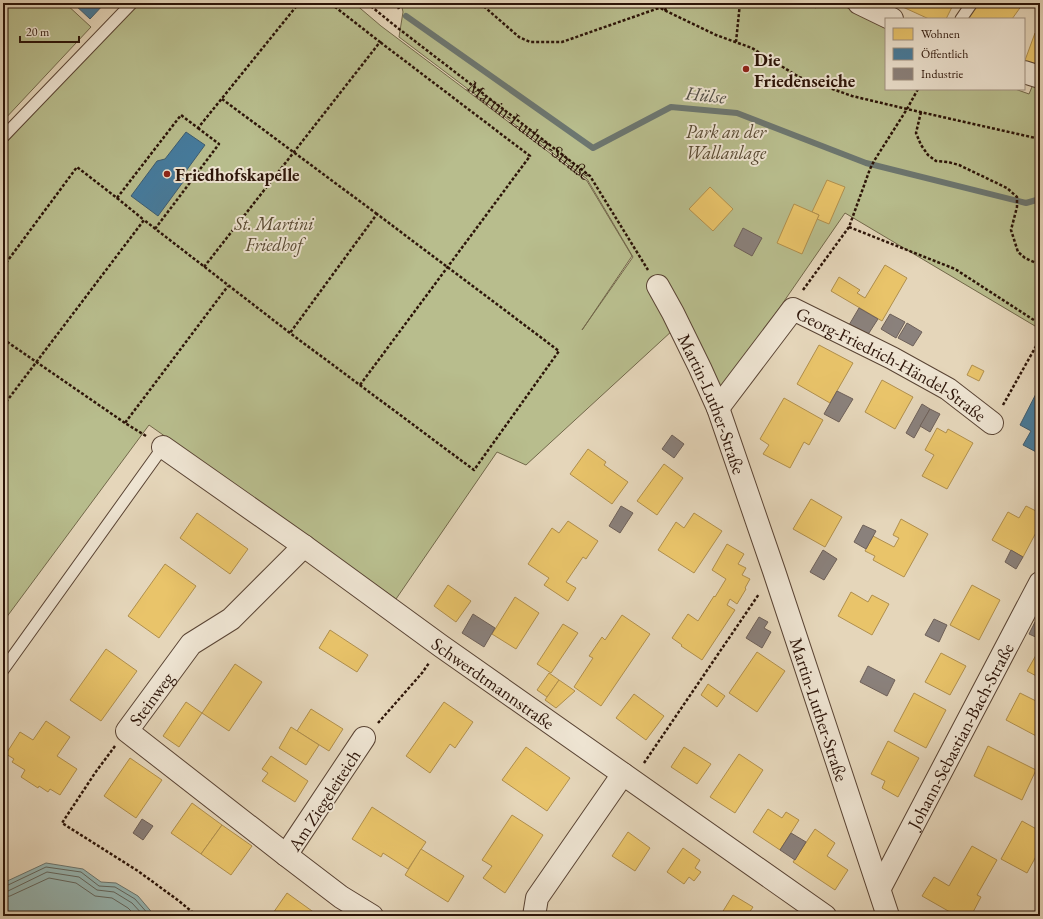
<svg xmlns="http://www.w3.org/2000/svg" width="1043" height="919" viewBox="0 0 1043 919" font-family="'EB Garamond',serif">
<rect width="100%" height="100%" fill="#e5d6ba"/>
<filter id="stains"><feTurbulence type="fractalNoise" baseFrequency=".005" numOctaves="4"/><feColorMatrix values="0 0 0 0 .2 0 0 0 0 .09 0 0 0 0 .02 0 0 0 .5 -.17"/></filter>
<radialGradient id="worn" r=".72"><stop offset=".6" stop-color="#630" stop-opacity="0"/><stop offset="1" stop-color="#630" stop-opacity=".3"/></radialGradient>
<!-- green -->
<g fill="#b8bd8d" stroke="#72684a">
<path d="M3 3H65L91 27 3 121Z"/>
<path d="M137 3H354L381 26 587 181 632 256 582 330 633 257 587 179 399 37 403 12 401 3H806L816 8 818 3H838L871 20 886 26V89H1015L1029 94 1034 82 1040 85V329L845 213 722 391 673 330 526 465 497 452 396 599 149 425 3 622V146Z"/>
</g>
<!-- water -->
<path fill="#97b8b6" stroke="#6c7670" d="M46 863 83 869 101 882 116 883 138 896 155 916H3V883Z"/>
<!-- homes -->
<g fill="#e9c46a" stroke="#b08f4d">
<path d="M894 3H954L946 19H929Z"/>
<path d="M979 3H1020L1022 5 1012 19H967Z"/>
<path d="M1035 33 1040 34V70L1024 63Z"/>
<path d="M827 180 845 187 829 224 817 219 819 215 812 212Z"/>
<path d="M710 187 733 209 713 231 689 209Z"/>
<path d="M794 204 819 215 802 254 777 243Z"/>
<path d="M885 265 907 278 882 321 831 291 839 277 860 290 857 293 865 298Z"/>
<path d="M819 345 853 363 830 403 797 384Z"/>
<path d="M972 365 984 371 979 381 967 375Z"/>
<path d="M882 380 913 397 895 429 865 412Z"/>
<path d="M784 398 823 420 809 445 804 442 790 468 763 454 769 445 760 439Z"/>
<path d="M937 428 946 433 948 429 973 443 947 489 922 476 934 455 925 450Z"/>
<path d="M588 449 606 462 604 465 628 482 612 504 570 474Z"/>
<path d="M664 464 683 478 657 515 637 501Z"/>
<path d="M811 499 842 517 825 547 793 529Z"/>
<path d="M1026 506 1040 513V525L1023 557 992 540 1008 512 1019 518Z"/>
<path d="M197 513 248 549 230 574 180 538Z"/>
<path d="M694 513 722 531 694 573 658 550 676 522 684 528Z"/>
<path d="M901 519 928 534 904 577 873 560 875 556 865 551 873 536 894 547 899 538 893 535Z"/>
<path d="M568 521 598 541 586 559 583 557 566 582 576 588 568 601 544 585 549 578 528 564 552 528 559 533Z"/>
<path d="M727 544 744 554 738 564 746 568 742 575 750 579 745 588 746 589 737 604 730 599 727 605 735 610 702 660 681 646 682 645 672 638 688 614 698 621 714 596 715 597 726 579 712 570Z"/>
<path d="M165 564 196 586 159 638 128 616Z"/>
<path d="M448 585 471 601 456 622 434 606Z"/>
<path d="M972 585 1000 600 979 640 950 625Z"/>
<path d="M851 592 868 602 872 595 889 604 872 635 838 616Z"/>
<path d="M515 597 539 613 516 649 492 634Z"/>
<path d="M622 615 650 634 601 706 574 687 593 658 589 656 602 637 605 640Z"/>
<path d="M563 624 578 633 551 673 537 664Z"/>
<path d="M330 630 368 655 357 672 319 648Z"/>
<path d="M1040 648V678L1027 671Z"/>
<path d="M106 649 137 671 101 721 70 700Z"/>
<path d="M757 652 785 671 757 712 729 693Z"/>
<path d="M941 653 966 666 950 695 925 682Z"/>
<path d="M235 664 262 682 229 731 202 713Z"/>
<path d="M549 673 559 680 547 697 537 690Z"/>
<path d="M559 680 575 691 556 708 545 700Z"/>
<path d="M708 684 725 696 717 707 701 695Z"/>
<path d="M914 693 946 710 926 748 894 731Z"/>
<path d="M1020 693 1040 703V738L1006 720Z"/>
<path d="M634 694 664 716 646 740 616 718Z"/>
<path d="M186 702 202 713 179 747 163 736Z"/>
<path d="M444 702 473 722 455 748 450 744 430 773 406 756Z"/>
<path d="M311 709 343 729 329 751 297 731Z"/>
<path d="M46 721 70 737 57 756 77 769 60 795 50 789 48 792 39 786 38 788 21 777 25 770 12 762 14 759 6 754 20 732 33 740Z"/>
<path d="M291 727 319 745 306 765 279 748Z"/>
<path d="M888 741 919 758 898 797 882 788 885 781 871 774Z"/>
<path d="M988 746 1036 770 1022 800 974 776Z"/>
<path d="M526 747 570 778 547 811 502 780Z"/>
<path d="M684 747 711 764 697 784 671 767Z"/>
<path d="M739 754 763 770 735 813 710 797Z"/>
<path d="M271 756 308 781 295 802 262 781 268 773 262 769Z"/>
<path d="M130 758 162 780 136 818 104 796Z"/>
<path d="M192 803 222 825 201 854 171 833Z"/>
<path d="M372 807 426 842 408 869 383 853 381 857 352 839Z"/>
<path d="M768 809 782 818 786 812 799 820 780 850 753 832Z"/>
<path d="M512 815 543 835 505 893 483 878 492 866 482 860Z"/>
<path d="M1022 821 1040 831V849L1027 873 1001 859Z"/>
<path d="M222 825 252 846 231 875 201 854Z"/>
<path d="M815 829 835 843 827 856 848 870 835 890 793 862Z"/>
<path d="M628 832 650 848 635 871 612 856Z"/>
<path d="M972 846 997 860 977 895 981 897 971 916H957L922 896 934 877 949 886Z"/>
<path d="M683 848 700 860 695 868 701 872 694 881 689 877 684 884 667 872Z"/>
<path d="M421 849 464 876 448 902 405 875Z"/>
<path d="M287 893 319 916H271Z"/>
<path d="M733 895 753 907 747 916H720Z"/>
</g>
<!-- public -->
<g fill="#457b9d" stroke="#3e5c70">
<path d="M73 3H105L90 19Z"/>
<path d="M186 132 205 145 186 171V178L158 216 131 196 157 161 165 159Z"/>
<path d="M1040 386V454L1023 445 1031 431 1020 425Z"/>
</g>
<!-- industry -->
<g fill="#8a817c" stroke="#6e6059">
<path d="M743 228 762 238 752 256 734 246Z"/>
<path d="M859 308 878 319 867 336 849 325Z"/>
<path d="M890 314 905 322 896 338 881 329Z"/>
<path d="M907 323 922 332 913 346 898 338Z"/>
<path d="M837 391 853 399 839 422 824 414Z"/>
<path d="M922 404 930 409 914 438 906 433Z"/>
<path d="M930 409 940 414 930 432 920 426Z"/>
<path d="M672 435 684 444 674 458 662 449Z"/>
<path d="M621 506 633 513 620 533 609 526Z"/>
<path d="M863 525 876 531 866 549 854 542Z"/>
<path d="M823 550 837 559 824 580 810 572Z"/>
<path d="M1011 550 1023 557 1016 569 1005 562Z"/>
<path d="M473 614 495 628 484 647 462 633Z"/>
<path d="M759 617 768 622 764 628 771 632 762 648 746 638Z"/>
<path d="M934 619 947 625 939 642 925 635Z"/>
<path d="M1035 622 1040 625V639L1029 634Z"/>
<path d="M868 666 895 680 887 696 860 682Z"/>
<path d="M142 819 153 826 143 840 133 833Z"/>
<path d="M791 833 806 842 795 860 780 850Z"/>
</g>
<g fill="none" stroke-linecap="round" stroke-linejoin="round">
<!-- shore -->
<g stroke="#62665f" stroke-width="1">
<path d="M3 886H6L46 867 81 872 99 886 115 887 135 899 150 916"/>
<path d="M3 891H8L47 872 79 877 97 890 114 892 132 903 144 916"/>
<path d="M3 897 10 896 49 878 76 883 95 896 112 898 128 908 136 916"/>
</g>
<!-- stream -->
<path stroke="#6c7670" stroke-width="6" d="M406 16 593 148 671 107 737 113 866 163 1026 203 1040 199"/>
<!-- lane casing -->
<g stroke="#5a4434" stroke-width="13">
<g id="lane">
<path d="M961 19 972 3"/>
<path d="M3 137 132 3"/>
<path d="M3 670 163 447"/>
</g>
</g>
<!-- street casing -->
<g stroke="#5a4434" stroke-width="24">
<g id="street">
<path d="M859 3 892 19"/>
<path d="M1024 72 1040 77"/>
<path id="s2" d="M658 286 673 313 700 368 718 408 774 571 888 916"/>
<path id="s3" d="M718 408 793 309 892 358 948 389 992 423"/>
<path id="s4" d="M163 447 304 546 441 646 825 916"/>
<path d="M364 738 286 855 341 897 372 916"/>
<path id="s5" d="M286 855 127 731 191 644 231 619 304 546"/>
<path id="s6" d="M880 888 1040 583"/>
<path d="M534 916 537 898 623 774"/>
</g>
</g>
<!-- path -->
<g stroke="#2c1408" stroke-width="2.5" stroke-dasharray="3 2" stroke-linecap="butt">
<path id="s1" d="M367 3 394 25 590 176 648 270"/>
<path d="M396 3 399 9"/>
<path d="M480 3 519 37 530 42H562L659 8"/>
<path d="M652 3 664 10 716 35 752 48 799 77 852 96 907 109 1040 139"/>
<path d="M664 10 676 3"/>
<path d="M736 42 740 3"/>
<path d="M222 99 377 214"/>
<path d="M921 112 916 133 921 145 928 155 936 161 948 162 959 165 1007 188 1017 197V207L1011 230 1018 252 1025 258 1040 265"/>
<path d="M117 198 144 220"/>
<path d="M849 227 955 269 1040 324"/>
<path d="M155 229 219 144 198 128"/>
<path d="M3 267 77 167 117 198 181 115 198 128 299 3"/>
<path d="M204 267 380 42 330 3"/>
<path d="M803 290 849 227 870 169 874 161 907 109 918 89"/>
<path d="M3 339 125 423"/>
<path d="M360 385 530 156 380 42"/>
<path d="M1003 405 1040 339"/>
<path d="M3 406 144 220 290 333 474 470 559 351 377 214 290 333"/>
<path d="M146 436 125 423 228 286"/>
<path d="M378 723 422 673 429 663"/>
<path d="M115 746 95 773 62 823 138 871 179 901 197 916"/>
<path d="M644 763 759 594"/>
</g>
<!-- lane -->
<use href="#lane" stroke="#eee4d2" stroke-width="11"/>
<!-- street -->
<use href="#street" stroke="#eee4d2" stroke-width="22"/>
</g>
<!-- markers -->
<g fill="#8f2418" stroke="#eee4d2" stroke-width="1.5">
<circle cx="746" cy="69" r="4"/>
<circle cx="167" cy="174" r="4"/>
</g>
<g text-anchor="middle" dominant-baseline="central" stroke-width="4" stroke-linejoin="round" paint-order="stroke">
<!-- poi labels -->
<g font-size="18" font-weight="bold" fill="#2c1408" stroke="#eee4d2" text-anchor="start">
<text x="754" y="59">Die<tspan x="754" dy="21">Friedenseiche</tspan></text>
<text x="175" y="174">Friedhofskapelle</text>
</g>
<!-- street labels -->
<g font-size="18" fill="#2c1408" stroke="#eee4d2">
<text stroke="none"><textPath href="#s1" startOffset="206">Martin-Luther-Straße</textPath></text>
<text stroke="none"><textPath href="#s3" startOffset="237">Georg-Friedrich-Händel-Straße</textPath></text>
<text stroke="none"><textPath href="#s2" startOffset="130">Martin-Luther-Straße</textPath></text>
<text stroke="none"><textPath href="#s4" startOffset="406">Schwerdtmannstraße</textPath></text>
<text stroke="none"><textPath href="#s5" startOffset="242">Steinweg</textPath></text>
<text stroke="none"><textPath href="#s2" startOffset="454">Martin-Luther-Straße</textPath></text>
<text stroke="none"><textPath href="#s6" startOffset="172">Johann-Sebastian-Bach-Straße</textPath></text>
<text transform="translate(324 800) rotate(-57)">Am Ziegeleiteich</text>
</g>
<!-- park labels -->
<g font-size="18" font-style="italic" fill="#564730" stroke="#eee4d2">
<text x="726" y="131">Park an der<tspan x="726" dy="21">Wallanlage</tspan></text>
<text x="274" y="223">St. Martini<tspan x="274" dy="21">Friedhof</tspan></text>
</g>
<!-- water labels -->
<g font-size="19" font-style="italic" fill="#514d45" stroke="#eee4d2">
<text transform="translate(706 95) rotate(6)">Hülse</text>
</g>
</g>
<!-- margin -->
<rect width="1043" height="919" fill="none" stroke="#e5d6ba" stroke-width="16"/>
<rect x="4" y="4" width="1035" height="911" fill="none" stroke="#2c1408" stroke-width="2"/>
<rect x="8" y="8" width="1027" height="903" fill="none" stroke="#2c1408"/>
<!-- legend -->
<rect x="885" y="18" width="140" height="72" fill="#eee4d2" stroke="#a09181"/>
<rect x="893" y="28" width="20" height="12" fill="#e9c46a" stroke="#a09181"/>
<text x="921" y="38" font-size="12" fill="#2c1408">Wohnen</text>
<rect x="893" y="48" width="20" height="12" fill="#457b9d" stroke="#a09181"/>
<text x="921" y="58" font-size="12" fill="#2c1408">Öffentlich</text>
<rect x="893" y="68" width="20" height="12" fill="#8a817c" stroke="#a09181"/>
<text x="921" y="78" font-size="12" fill="#2c1408">Industrie</text>
<!-- scale -->
<path d="M20 36v6h59v-6" fill="none" stroke="#2c1408" stroke-width="2"/>
<text x="26" y="36" font-size="12" fill="#2c1408" stroke="#eee4d2" stroke-width="3" paint-order="stroke">20 m</text>
<rect width="100%" height="100%" filter="url(#stains)"/>
<rect width="100%" height="100%" fill="url(#worn)"/>
</svg>
